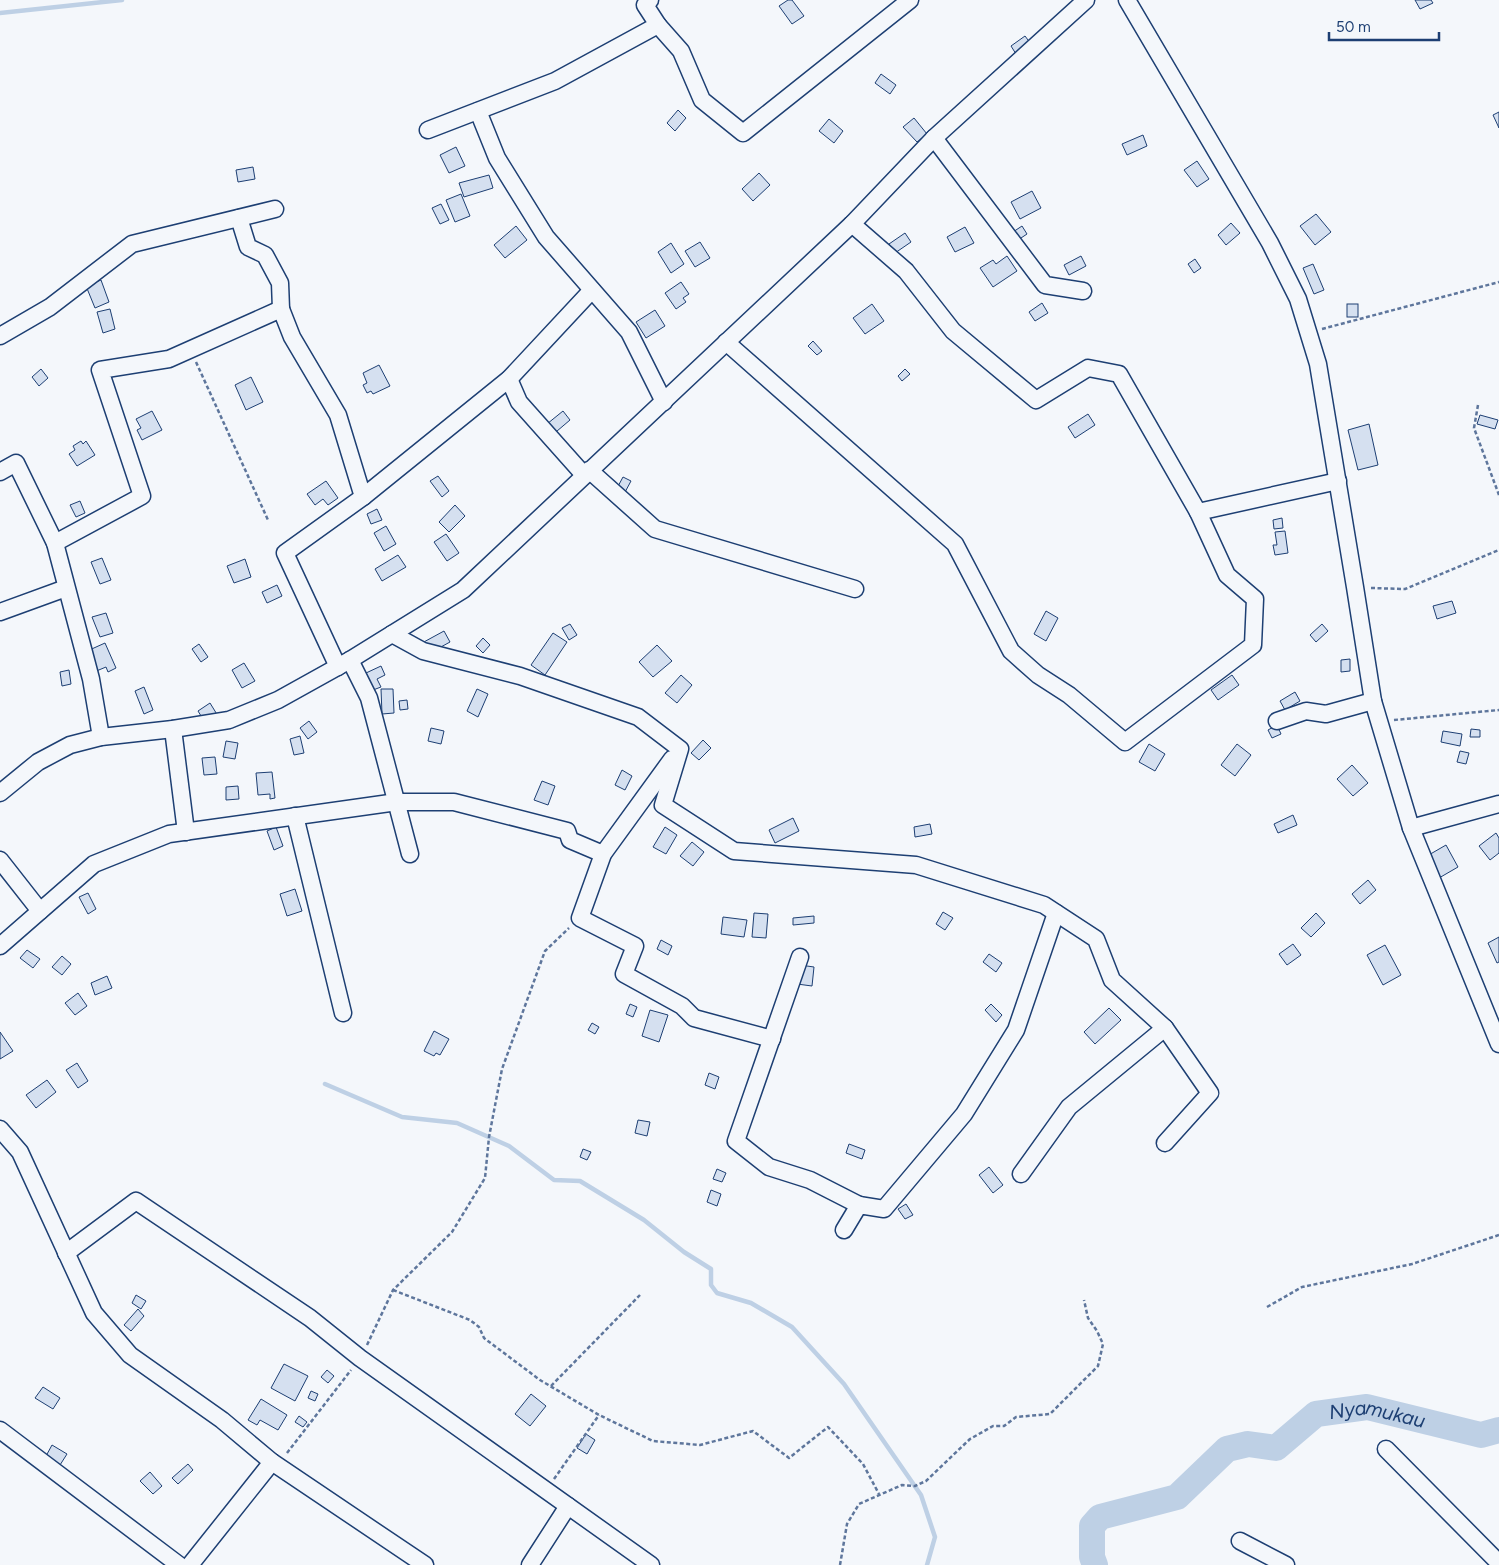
<svg xmlns="http://www.w3.org/2000/svg" width="1499" height="1565" viewBox="0 0 1499 1565" font-family="Figtree,sans-serif">
<rect width="100%" height="100%" fill="#f4f7fb"/>
<g fill="none" stroke-linecap="round" stroke-linejoin="round">
<!-- stream -->
<g stroke="#bed0e5" stroke-width="4.5">
<path d="M0 13 122 0"/>
<path d="M325 1084 402 1117 457 1123 509 1146 554 1180 580 1181 644 1220 684 1252 711 1269V1285L717 1293 751 1303 792 1327 844 1384 921 1495 935 1537 927 1565"/>
</g>
<!-- river -->
<path stroke="#bed0e5" stroke-width="26" id="s1" d="M1095 1565 1092 1557V1526L1100 1517 1177 1497 1227 1449 1248 1444 1276 1448 1316 1414 1367 1407 1481 1435 1499 1430"/>
</g>
<!-- building -->
<g fill="#d5e0f0" stroke="#1d3f73">
<path d="M788 0H792L804 16 792 24 779 6Z"/>
<path d="M1415 0H1431L1433 3 1420 9Z"/>
<path d="M1025 36 1031 44 1016 54 1011 46Z"/>
<path d="M881 74 896 85 890 94 875 83Z"/>
<path d="M678 110 686 118 675 131 667 123Z"/>
<path d="M1499 112V128L1493 115Z"/>
<path d="M914 118 927 134 917 142 903 127Z"/>
<path d="M829 119 843 131 834 143 819 131Z"/>
<path d="M1143 135 1147 146 1127 155 1122 144Z"/>
<path d="M456 147 465 166 449 173 440 155Z"/>
<path d="M1197 161 1209 179 1197 187 1184 170Z"/>
<path d="M253 167 255 179 238 182 236 170Z"/>
<path d="M759 173 770 185 753 201 742 189Z"/>
<path d="M489 175 493 188 464 197 459 183Z"/>
<path d="M1032 191 1041 208 1020 219 1011 202Z"/>
<path d="M461 194 470 216 455 222 446 200Z"/>
<path d="M441 204 449 220 440 224 432 208Z"/>
<path d="M1316 214 1331 232 1315 245 1300 226Z"/>
<path d="M1231 223 1240 233 1226 245 1218 235Z"/>
<path d="M516 226 527 240 505 258 494 245Z"/>
<path d="M1022 226 1027 234 1015 242 1010 234Z"/>
<path d="M965 227 974 243 955 252 947 237Z"/>
<path d="M905 233 911 242 895 253 889 244Z"/>
<path d="M700 242 710 258 695 267 685 251Z"/>
<path d="M671 243 684 264 671 273 658 252Z"/>
<path d="M1007 256 1017 271 993 287 980 268 993 260 996 264Z"/>
<path d="M1081 256 1086 266 1069 275 1064 265Z"/>
<path d="M1195 259 1201 268 1194 273 1188 264Z"/>
<path d="M1313 264 1324 290 1314 294 1303 268Z"/>
<path d="M101 280 109 302 95 308 86 286Z"/>
<path d="M681 282 689 294 683 298 686 302 676 309 665 293Z"/>
<path d="M1042 303 1048 313 1035 321 1029 312Z"/>
<path d="M872 304 884 321 865 334 853 318Z"/>
<rect x="1347" y="304" width="11" height="13"/>
<path d="M110 309 115 329 103 333 97 312Z"/>
<path d="M655 310 665 326 646 338 636 322Z"/>
<path d="M813 341 822 351 817 355 808 346Z"/>
<path d="M379 365 390 386 373 394 371 391 367 393 363 385 367 383 363 373Z"/>
<path d="M41 369 48 378 39 386 32 377Z"/>
<path d="M905 369 910 374 902 381 898 376Z"/>
<path d="M251 377 263 402 246 410 235 385Z"/>
<path d="M152 411 162 430 142 440 137 430 141 428 136 419Z"/>
<path d="M563 411 570 420 550 437 542 428Z"/>
<path d="M1088 414 1095 425 1075 438 1068 427Z"/>
<path d="M1480 415 1498 420 1495 429 1477 424Z"/>
<path d="M1369 424 1378 465 1358 470 1348 430Z"/>
<path d="M81 441 83 444 86 441 95 455 77 466 69 454 75 450 73 446Z"/>
<path d="M438 476 449 491 442 497 430 481Z"/>
<path d="M623 477 631 481 624 494 616 490Z"/>
<path d="M326 481 338 498 328 505 323 499 315 505 307 494Z"/>
<path d="M80 501 85 513 76 517 70 505Z"/>
<path d="M455 505 465 516 449 532 439 522Z"/>
<path d="M377 509 382 520 371 524 367 514Z"/>
<path d="M1282 518 1283 528 1274 529 1273 520Z"/>
<path d="M386 526 396 544 384 551 374 533Z"/>
<path d="M1285 531 1288 553 1275 555 1273 545H1277L1275 532Z"/>
<path d="M446 534 459 553 447 561 434 542Z"/>
<path d="M398 555 406 567 382 581 375 569Z"/>
<path d="M102 558 111 580 100 584 91 562Z"/>
<path d="M245 559 251 577 234 583 227 566Z"/>
<path d="M277 585 282 596 267 603 262 592Z"/>
<path d="M1452 601 1456 613 1437 619 1433 606Z"/>
<path d="M1046 611 1058 618 1046 641 1034 634Z"/>
<path d="M106 613 113 633 100 637 92 617Z"/>
<path d="M570 624 577 635 569 640 562 628Z"/>
<path d="M1322 624 1328 631 1316 642 1310 635Z"/>
<path d="M444 631 450 642 428 654 422 643Z"/>
<path d="M553 633 567 642 545 675 531 665Z"/>
<path d="M483 638 490 645 483 653 476 646Z"/>
<path d="M105 643 116 668 108 672 106 667 94 672 85 652Z"/>
<path d="M199 644 208 657 201 662 192 649Z"/>
<path d="M657 645 672 661 653 677 639 662Z"/>
<path d="M1350 659V671L1341 672V660Z"/>
<path d="M244 663 255 681 242 688 232 670Z"/>
<path d="M381 666 385 675 377 679 381 687 373 690 366 673Z"/>
<path d="M69 670 71 684 62 686 60 672Z"/>
<path d="M681 675 692 685 677 703 665 693Z"/>
<path d="M1232 675 1239 685 1218 700 1211 690Z"/>
<path d="M144 687 153 710 144 714 135 691Z"/>
<path d="M381 689H393L394 713 382 714Z"/>
<path d="M477 689 488 694 478 717 467 711Z"/>
<path d="M1295 692 1300 701 1285 710 1280 701Z"/>
<path d="M407 700 408 709 400 710 399 701Z"/>
<path d="M210 703 218 716 206 724 198 711Z"/>
<path d="M309 721 317 732 308 739 300 728Z"/>
<path d="M1277 725 1281 734 1272 738 1268 730Z"/>
<path d="M431 728 444 731 441 744 428 741Z"/>
<path d="M1471 729 1480 730V737H1470Z"/>
<path d="M1443 731 1462 734 1460 746 1441 742Z"/>
<path d="M300 736 304 753 294 755 290 739Z"/>
<path d="M703 740 711 748 699 760 691 753Z"/>
<path d="M226 741 238 743 235 759 223 757Z"/>
<path d="M1149 744 1165 754 1155 771 1139 762Z"/>
<path d="M1237 744 1251 755 1235 776 1221 765Z"/>
<path d="M1460 751 1469 753 1466 764 1457 762Z"/>
<path d="M215 757 217 774 204 775 202 758Z"/>
<path d="M1352 765 1368 783 1353 796 1337 779Z"/>
<path d="M622 770 632 776 625 790 615 785Z"/>
<path d="M272 772 275 798 270 799V794L258 795 256 773Z"/>
<path d="M542 781 555 786 548 805 534 800Z"/>
<path d="M238 786 239 799 226 800V787Z"/>
<path d="M1293 815 1297 825 1278 833 1274 824Z"/>
<path d="M793 818 799 831 775 843 769 830Z"/>
<path d="M930 824 932 834 915 837 914 827Z"/>
<path d="M276 827 283 846 274 850 267 831Z"/>
<path d="M665 827 677 835 666 854 653 847Z"/>
<path d="M1496 833 1499 838V853L1490 860 1479 846Z"/>
<path d="M692 842 704 852 693 866 680 856Z"/>
<path d="M1446 845 1458 867 1439 878 1427 856Z"/>
<path d="M1368 880 1376 890 1360 904 1352 894Z"/>
<path d="M295 889 302 911 287 916 280 894Z"/>
<path d="M88 893 96 909 88 914 79 897Z"/>
<path d="M943 912 953 918 945 930 936 924Z"/>
<path d="M754 913 768 914 766 938 752 937Z"/>
<path d="M1316 913 1325 923 1311 937 1301 928Z"/>
<path d="M814 916V923L793 925V918Z"/>
<path d="M723 917 747 920 744 937 721 934Z"/>
<path d="M1499 937V962L1497 963 1488 943Z"/>
<path d="M661 940 672 946 668 955 657 949Z"/>
<path d="M1293 944 1301 955 1287 965 1279 954Z"/>
<path d="M1385 945 1401 975 1383 985 1367 955Z"/>
<path d="M27 950 40 959 33 968 20 958Z"/>
<path d="M989 954 1002 963 996 972 983 962Z"/>
<path d="M62 956 71 964 62 975 52 967Z"/>
<path d="M800 965 814 967 812 986 797 984Z"/>
<path d="M107 976 112 988 95 995 91 983Z"/>
<path d="M78 993 87 1006 75 1015 65 1003Z"/>
<path d="M630 1004 637 1007 633 1017 626 1014Z"/>
<path d="M991 1004 1002 1015 996 1022 985 1010Z"/>
<path d="M1109 1008 1121 1020 1095 1044 1084 1032Z"/>
<path d="M650 1010 668 1015 659 1042 642 1036Z"/>
<path d="M592 1023 599 1027 595 1034 588 1030Z"/>
<path d="M434 1031 449 1039 440 1055 436 1053 434 1056 424 1051Z"/>
<path d="M0 1032 13 1051 0 1059Z"/>
<path d="M77 1063 88 1081 78 1088 66 1070Z"/>
<path d="M709 1073 719 1077 715 1089 705 1085Z"/>
<path d="M47 1080 56 1092 36 1108 26 1095Z"/>
<path d="M638 1120 650 1122 647 1136 635 1133Z"/>
<path d="M849 1144 865 1150 862 1159 846 1153Z"/>
<path d="M583 1149 591 1152 587 1160 580 1157Z"/>
<path d="M989 1167 1003 1185 993 1193 979 1175Z"/>
<path d="M717 1169 726 1173 722 1182 713 1179Z"/>
<path d="M711 1190 721 1194 717 1206 707 1202Z"/>
<path d="M906 1204 913 1215 905 1219 898 1209Z"/>
<path d="M136 1295 146 1301 141 1309 132 1303Z"/>
<path d="M138 1309 144 1316 131 1331 124 1325Z"/>
<path d="M284 1364 308 1376 295 1401 271 1388Z"/>
<path d="M327 1370 334 1376 328 1383 321 1377Z"/>
<path d="M43 1387 60 1398 53 1409 35 1398Z"/>
<path d="M311 1391 318 1394 315 1401 308 1398Z"/>
<path d="M531 1394 546 1406 530 1426 515 1414Z"/>
<path d="M261 1399 287 1415 278 1430 260 1420 257 1425 248 1420Z"/>
<path d="M299 1416 307 1422 303 1427 295 1422Z"/>
<path d="M586 1434 595 1440 587 1454 577 1448Z"/>
<path d="M52 1445 67 1454 60 1465 46 1456Z"/>
<path d="M188 1464 193 1470 178 1484 172 1478Z"/>
<path d="M150 1472 162 1486 153 1494 140 1481Z"/>
</g>
<g fill="none" stroke-linecap="round" stroke-linejoin="round">
<!-- minor casing -->
<g stroke="#1d3f73" stroke-width="19">
<g id="minor">
<path d="M1127 0 1270 243 1298 299 1318 364 1355 587 1373 701 1411 828 1499 1044"/>
<path d="M658 25 681 51 702 100 743 133 910 0"/>
<path d="M478 111 497 158 546 237 629 332 664 402"/>
<path d="M428 130 555 81 658 25 645 5 650 0"/>
<path d="M934 138 1045 285 1083 291"/>
<path d="M239 218 248 247 265 255 280 283 281 309"/>
<path d="M852 224 906 271 953 331 1036 400 1088 368 1119 374 1198 512 1338 481"/>
<path d="M0 336 50 307 132 244 275 209"/>
<path d="M726 342 955 544 1011 651 1038 675 1069 695 1125 742 1253 645 1255 599 1227 575 1198 512"/>
<path d="M509 379 519 402 584 475"/>
<path d="M589 470 655 529 855 589"/>
<path d="M0 472 16 463 55 543 91 679 101 737"/>
<path d="M363 497 509 379 592 290"/>
<path d="M55 543 142 496 100 370 169 359 281 309 292 337 338 415 363 497 285 553 338 667"/>
<path d="M0 612 66 588"/>
<path d="M392 634 423 651 520 676 638 717 680 749 663 805 734 851 916 865 1044 905 1096 939 1112 980 1165 1028 1069 1107 1021 1174"/>
<path d="M350 660 369 698 410 854"/>
<path d="M1277 721 1306 711 1326 714 1373 701"/>
<path d="M173 729 186 832"/>
<path d="M672 759 603 854 580 918 635 946 624 974 682 1006 694 1018 772 1039"/>
<path d="M0 793 38 762 70 745 101 737 173 729 229 720 278 700 350 660 463 590 852 224 934 138 1086 0"/>
<path d="M295 816 343 1013"/>
<path d="M1411 828 1499 804"/>
<path d="M0 860 40 911"/>
<path d="M0 946 94 864 169 834 397 802H454L567 831 570 840 603 854"/>
<path d="M800 957 736 1141 769 1167 810 1180 859 1205"/>
<path d="M0 1129 20 1152 94 1313 130 1355 222 1420 272 1462 425 1565"/>
<path d="M1165 1143 1210 1093 1165 1028"/>
<path d="M844 1230 859 1205 884 1209 964 1114 1016 1030 1056 913"/>
<path d="M66 1253 136 1201 310 1318 360 1358 651 1565"/>
<path d="M0 1430 179 1565"/>
<path d="M1386 1449 1499 1563"/>
<path d="M1240 1541 1286 1565"/>
<path d="M190 1565 272 1462"/>
<path d="M530 1565 568 1506"/>
</g>
</g>
<!-- path -->
<g stroke="#5e769c" stroke-width="2.5" stroke-dasharray="4 2.5" stroke-linecap="butt">
<path d="M1322 329 1499 282"/>
<path d="M196 362 268 520"/>
<path d="M1478 405 1474 428 1499 495"/>
<path d="M1371 588 1405 589 1499 550"/>
<path d="M1394 720 1499 710"/>
<path d="M393 1290 470 1320 479 1327 484 1338 540 1380 599 1415 653 1441 700 1445 753 1431 789 1458 828 1427 863 1464 879 1494"/>
<path d="M1267 1307 1302 1287 1412 1264 1499 1235"/>
<path d="M367 1345 393 1290 452 1232 485 1178 489 1137 502 1069 545 951 569 928"/>
<path d="M551 1386 640 1295"/>
<path d="M287 1453 351 1370"/>
<path d="M554 1479 599 1415"/>
<path d="M840 1565 847 1524 859 1504 902 1485 915 1486 926 1481 970 1439 993 1426H1004L1016 1417 1050 1414 1098 1366 1103 1344 1097 1331 1088 1318 1084 1300"/>
</g>
<!-- minor -->
<use href="#minor" stroke="#f4f7fb" stroke-width="16"/>
</g>
<g text-anchor="middle" dominant-baseline="central" stroke-width="4" stroke-linejoin="round" paint-order="stroke">
<!-- water labels -->
<g font-size="20" font-style="italic" fill="#1d3f73" stroke="#f4f7fb">
<text stroke="none"><textPath href="#s1" startOffset="365">Nyamukau</textPath></text>
</g>
</g>
<!-- scale -->
<path d="M1329 32v8h110v-8" fill="none" stroke="#1d3f73" stroke-width="2.5"/>
<text x="1336" y="32" font-size="15" fill="#1d3f73" stroke="#f4f7fb" stroke-width="4" paint-order="stroke">50 m</text>
</svg>
